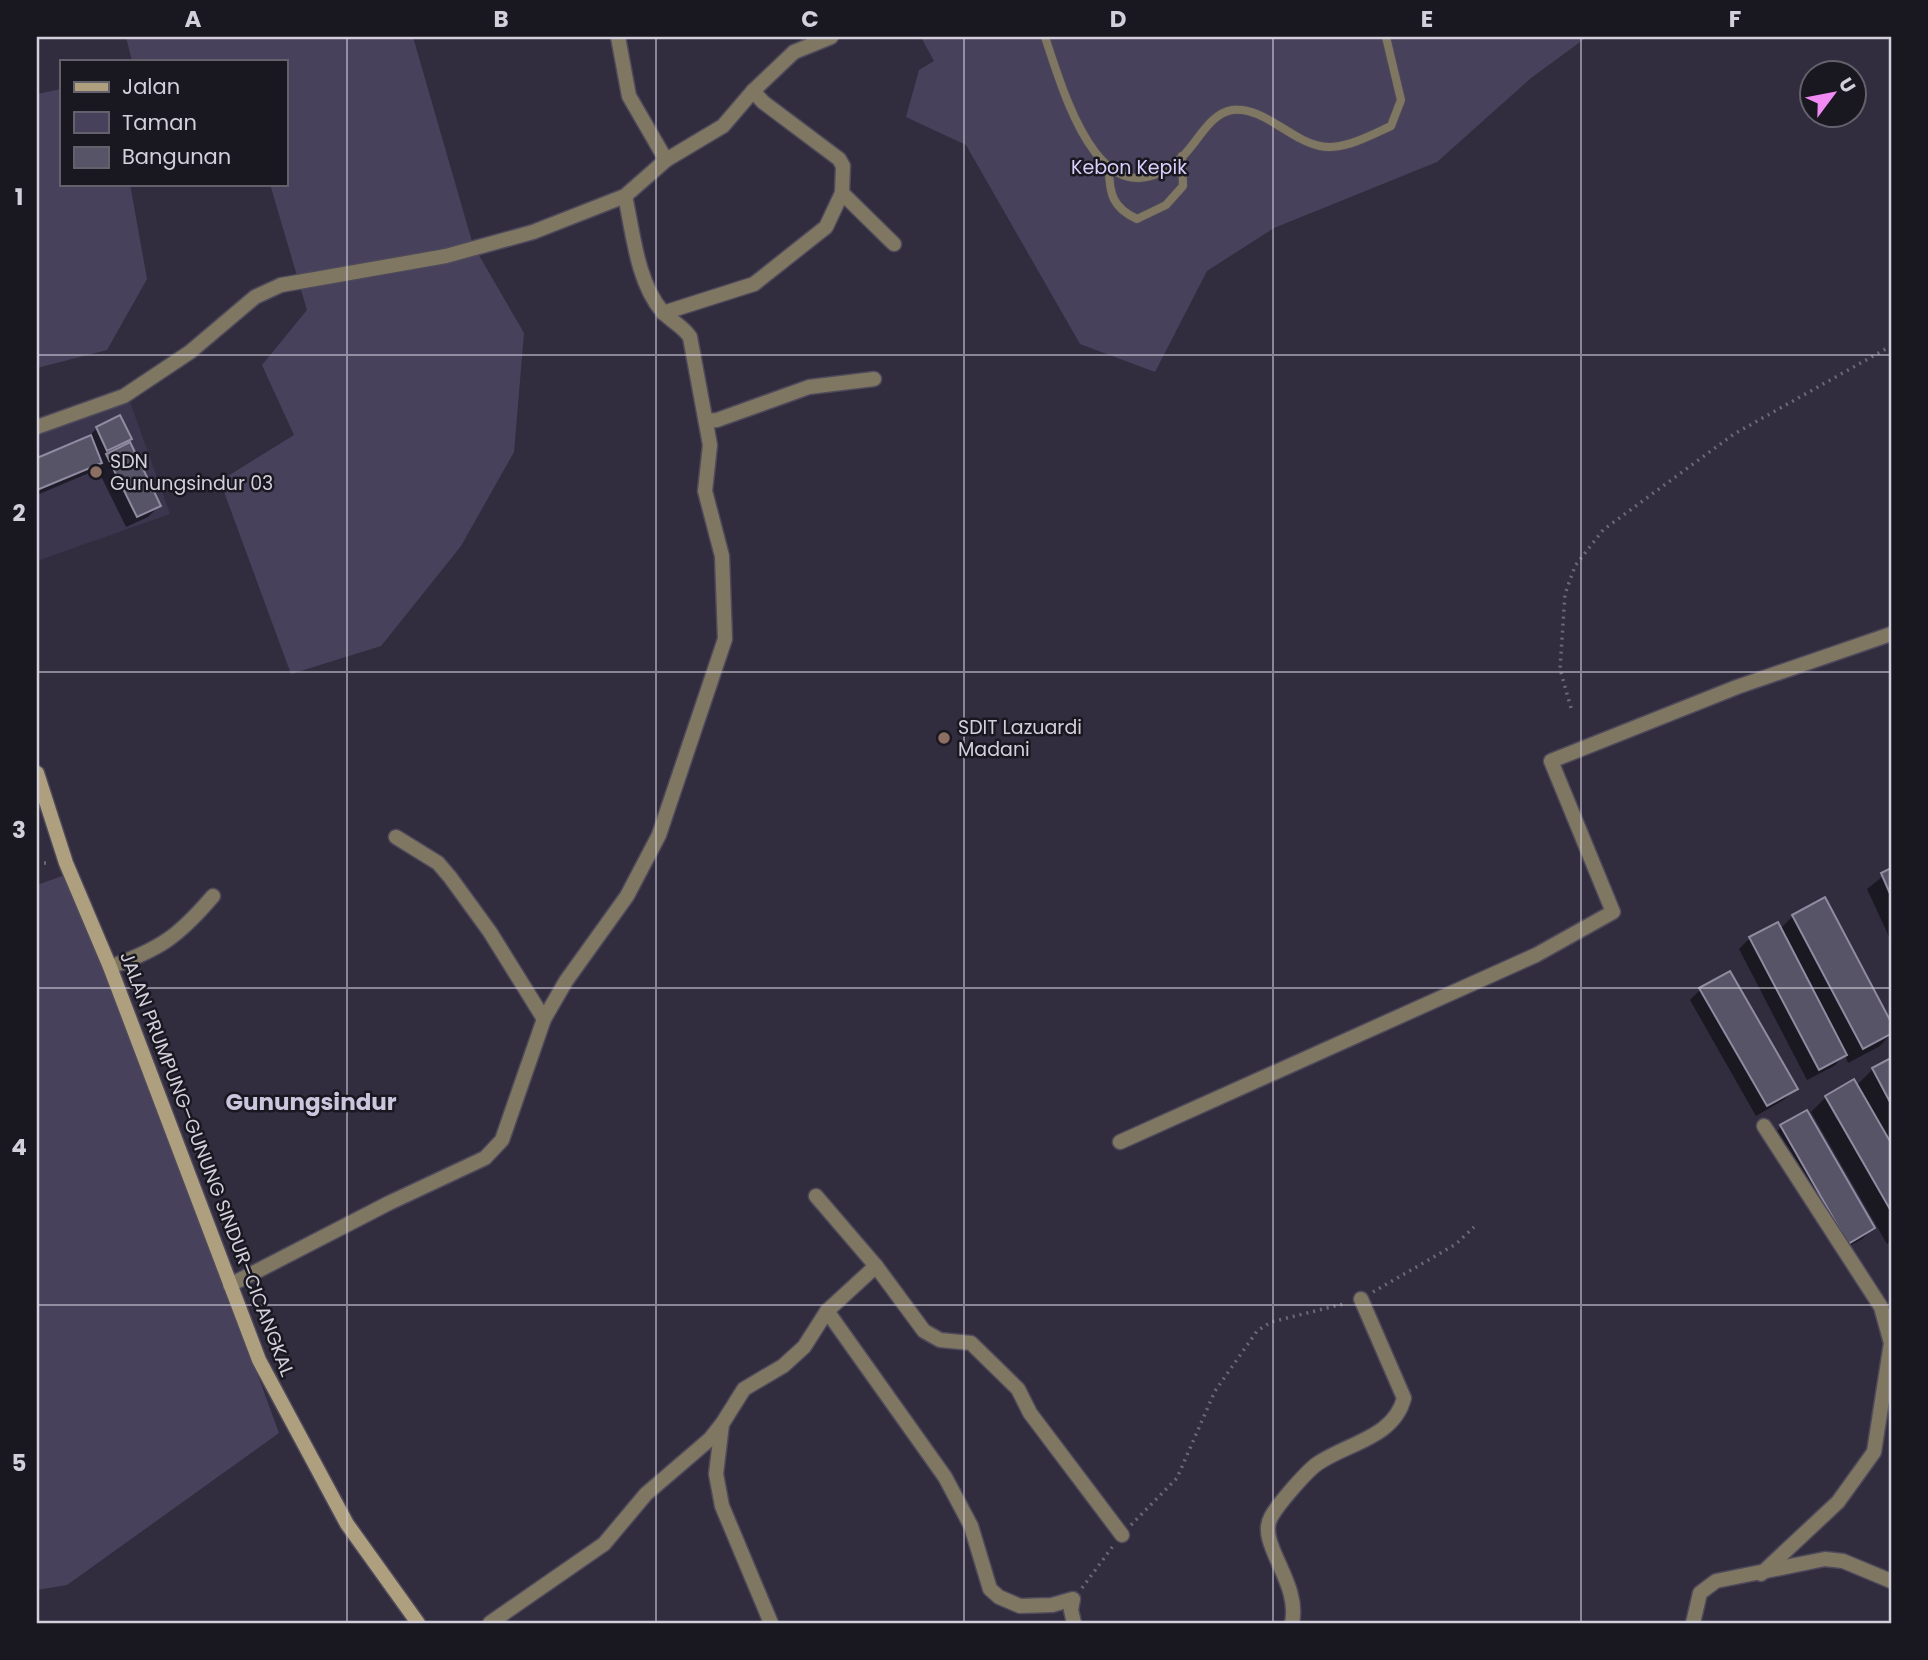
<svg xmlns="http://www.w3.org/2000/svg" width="1928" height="1660" viewBox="0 0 1928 1660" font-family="Poppins,sans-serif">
<rect width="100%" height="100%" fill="#312d3f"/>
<!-- built -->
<path fill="#3b364e" d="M128 396 170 514 37 561V429Z"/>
<!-- green -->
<g fill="#48415c">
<path d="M126 37H413L473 245 524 333 514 452 461 546 381 646 291 674 220 481 294 435 262 365 307 310 270 184H285V61H132Z"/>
<path d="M921 37H1587L1531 78 1437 162 1274 228 1207 271 1155 372 1080 344 966 145 906 117 919 70 934 61Z"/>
<path d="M61 89V184H130L147 279 107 350 37 368V94Z"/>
<path d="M73 872 279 1433 67 1585 37 1590V885Z"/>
</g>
<!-- shadow -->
<g fill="#0007">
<path d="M97 428 130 438 119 449 159 506 148 517 126 527 96 466 89 473 37 495V460L86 439Z"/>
<path d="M1891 870V941L1867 889Z"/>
<path d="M1824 900 1891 1026V1034L1880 1046 1848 1063 1845 1055 1834 1066 1807 1080 1739 949 1750 938 1780 929 1793 916Z"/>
<path d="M1700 990 1796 1088 1785 1099 1756 1116 1690 1000Z"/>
<path d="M1891 1060V1241L1887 1244 1811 1112 1826 1097 1856 1086 1873 1069Z"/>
<path d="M1781 1127 1873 1228 1862 1239 1837 1253 1770 1138Z"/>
</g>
<!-- building -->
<g fill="#585468" stroke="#908ba1" stroke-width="2">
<path d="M120 415 132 439 107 451 96 427Z"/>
<path d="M91 435 102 463 37 490V458Z"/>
<path d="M130 442 161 506 137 517 106 454Z"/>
<path d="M1891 868V896L1881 873Z"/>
<path d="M1825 897 1891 1022V1034L1863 1049 1792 915Z"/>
<path d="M1778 922 1847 1055 1819 1070 1749 937Z"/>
<path d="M1730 971 1798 1089 1767 1106 1699 988Z"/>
<path d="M1891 1058V1104L1872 1068Z"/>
<path d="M1854 1079 1891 1143V1211L1825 1096Z"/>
<path d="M1807 1110 1875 1228 1848 1244 1780 1125Z"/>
</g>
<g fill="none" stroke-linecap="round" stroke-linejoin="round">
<!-- lane casing -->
<g stroke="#4e4a5b" stroke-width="10">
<g id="lane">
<path d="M1045 37C1064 93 1101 230 1182 157 1198 142 1209 114 1232 110 1263 106 1290 140 1320 146 1343 151 1371 135 1391 126L1401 100 1386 37"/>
<path d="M1109 168C1109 194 1113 208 1137 219L1166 205 1183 186 1182 156"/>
</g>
</g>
<!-- street casing -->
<g stroke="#4e4a5b" stroke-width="17">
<g id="street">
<path d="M618 37 629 96 666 160"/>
<path d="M842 193 894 244"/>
<path d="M663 313 754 284 826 227 842 193 843 166 839 159 763 102 753 91"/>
<path d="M706 421 717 420 809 387 874 379"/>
<path d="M37 427 124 396 190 352 255 297 281 285 446 256 533 232 625 196 666 160 723 126 753 91 794 52 831 37"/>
<path d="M396 837 438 863 450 877 490 932 544 1019"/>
<path d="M110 967C160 949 178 937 213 896"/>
<path d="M1120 1142 1536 955 1613 912 1551 761 1737 687 1891 634"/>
<path d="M816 1196 876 1266 827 1311 945 1477 971 1526 990 1589 999 1597 1020 1606 1052 1605 1073 1599 1071 1610 1074 1623"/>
<path d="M876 1266 924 1331 940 1340 971 1343 1018 1389 1030 1413 1122 1535"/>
<path d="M230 1285 389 1203 485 1158 502 1140 544 1019 566 981 627 896 659 835 725 639 722 556 705 491 710 445 690 337C682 325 670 321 662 311 637 282 633 232 625 196"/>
<path d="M1761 1574 1838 1502 1874 1452 1891 1343 1881 1307 1764 1126"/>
<path d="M490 1623 604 1544 646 1494 710 1439 721 1425"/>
<path d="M771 1623 722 1506 716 1474 722 1424 744 1389 783 1366 804 1347 827 1311"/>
<path d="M1292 1623C1301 1582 1256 1543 1271 1517 1278 1504 1306 1472 1317 1464 1347 1443 1394 1438 1404 1398L1361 1299"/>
<path d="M1693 1623 1700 1593 1716 1581 1825 1559 1843 1561 1891 1581"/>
</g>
</g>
<!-- secondary casing -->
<g stroke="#4e4a5b" stroke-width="17">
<path id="secondary" d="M37 773 66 863 110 967 259 1360 347 1524 418 1623"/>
</g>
<!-- path -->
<g stroke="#6c6878" stroke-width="3.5" stroke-dasharray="2 5" stroke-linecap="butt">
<path d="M1571 708 1560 669 1565 594 1575 566 1603 530 1734 434 1891 346"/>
<path d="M37 863H50"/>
<path d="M1373 1292 1456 1244 1474 1227"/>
<path d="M1131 1525 1177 1478 1215 1391 1257 1331 1271 1322 1347 1303"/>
<path d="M1082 1588 1113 1546"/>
</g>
<!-- lane -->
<use href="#lane" stroke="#807763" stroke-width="8"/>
<!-- street -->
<use href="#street" stroke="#807763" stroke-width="14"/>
<!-- secondary -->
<use href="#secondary" stroke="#ae9f7e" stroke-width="14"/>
</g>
<!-- grid -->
<path fill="none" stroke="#d3d0dc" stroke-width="2" stroke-opacity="0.55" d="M347 37V1623M656 37V1623M964 37V1623M1273 37V1623M1581 37V1623M37 355H1891M37 672H1891M37 988H1891M37 1305H1891"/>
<!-- markers -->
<g fill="#8d6e63" stroke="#19171f" stroke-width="2.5">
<circle cx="96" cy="472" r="7"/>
<circle cx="944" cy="738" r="7"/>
</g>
<g text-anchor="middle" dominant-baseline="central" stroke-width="5" stroke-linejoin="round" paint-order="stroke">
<!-- park labels -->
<g font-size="19" fill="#d9d0fc" stroke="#19171f">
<text x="1129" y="167">Kebon Kepik</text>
</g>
<!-- poi labels -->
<g font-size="19" fill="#d3d0dc" stroke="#19171f" text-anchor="start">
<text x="110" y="461">SDN<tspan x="110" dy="22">Gunungsindur 03</tspan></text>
<text x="958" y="727">SDIT Lazuardi<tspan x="958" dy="22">Madani</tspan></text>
</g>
<!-- street labels -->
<g font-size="19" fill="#d3d0dc" stroke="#19171f">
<text transform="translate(207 1164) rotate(69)">JALAN PRUMPUNG–GUNUNG SINDUR–CICANGKAL</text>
</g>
<!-- quarter labels -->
<g font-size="23" font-weight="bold" fill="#cbc6de" stroke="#19171f">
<text x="311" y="1102">Gunungsindur</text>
</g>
</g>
<!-- border -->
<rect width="1928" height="1660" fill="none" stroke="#19171f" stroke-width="77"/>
<!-- legend -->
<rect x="60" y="60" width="228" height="126" fill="#19171f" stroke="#63616b" stroke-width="2"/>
<rect x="74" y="82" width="35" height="10" fill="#ae9f7e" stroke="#63616b" stroke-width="2"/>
<text x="122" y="94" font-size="21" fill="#d3d0dc">Jalan</text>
<rect x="74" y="112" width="35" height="21" fill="#48415c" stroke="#63616b" stroke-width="2"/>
<text x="122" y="130" font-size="21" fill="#d3d0dc">Taman</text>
<rect x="74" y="147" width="35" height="21" fill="#585468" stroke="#63616b" stroke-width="2"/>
<text x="122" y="164" font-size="21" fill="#d3d0dc">Bangunan</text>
<!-- north arrow -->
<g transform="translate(1833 94) rotate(58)"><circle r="33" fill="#19171f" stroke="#63616b" stroke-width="2"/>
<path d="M0-5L12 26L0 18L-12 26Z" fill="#f18af4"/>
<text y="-10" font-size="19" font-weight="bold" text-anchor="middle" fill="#d3d0dc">U</text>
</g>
<rect x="38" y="38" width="1852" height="1584" fill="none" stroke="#d3d0dc" stroke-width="2.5"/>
<g font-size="23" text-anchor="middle" font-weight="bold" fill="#d3d0dc">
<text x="193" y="27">A</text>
<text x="501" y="27">B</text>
<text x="810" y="27">C</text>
<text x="1118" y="27">D</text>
<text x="1427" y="27">E</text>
<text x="1735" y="27">F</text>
<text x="19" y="205">1</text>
<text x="19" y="521">2</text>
<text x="19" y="838">3</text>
<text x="19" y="1155">4</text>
<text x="19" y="1471">5</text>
</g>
</svg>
